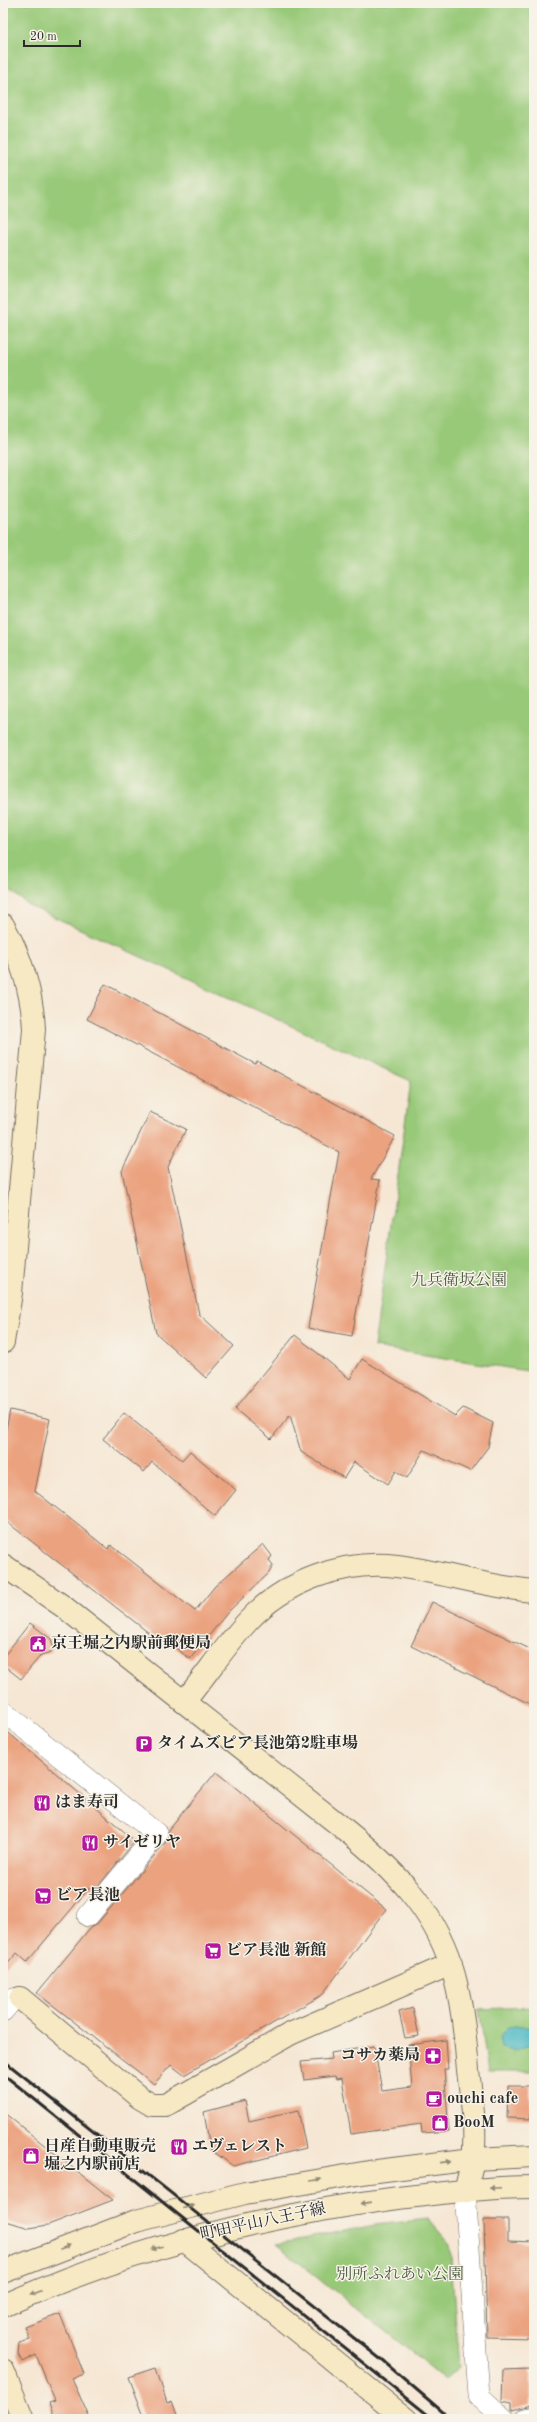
<svg xmlns="http://www.w3.org/2000/svg" width="537" height="2422" viewBox="0 0 537 2422" font-family="'Old Standard TT','Noto Serif JP',serif">
<rect width="100%" height="100%" fill="#f7f3e8"/>
<filter id="ink" filterUnits="userSpaceOnUse"><feTurbulence type="fractalNoise" baseFrequency=".025" numOctaves="2"/><feDisplacementMap in="SourceGraphic" scale="8" xChannelSelector="R" yChannelSelector="G"/><feConvolveMatrix kernelMatrix="1 2 1 2 8 2 1 2 1" color-interpolation-filters="sRGB"/></filter>
<filter id="wash" filterUnits="userSpaceOnUse"><feTurbulence type="fractalNoise" baseFrequency=".012" numOctaves="4" result="noise"/><feDisplacementMap in="SourceGraphic" scale="16" xChannelSelector="R" yChannelSelector="G"/><feGaussianBlur stdDeviation="0.9" result="paint"/><feColorMatrix in="noise" values="0 0 0 0 0 0 0 0 0 0 0 0 0 0 0 0 0 1.4 0 .05"/><feComposite in="paint" operator="in"/></filter>
<g filter="url(#wash)">
<rect width="100%" height="100%" fill="#f6e7d4"/>
<!-- green -->
<g fill="#98c978" stroke="#627a52">
<path d="M3 3H534V1372L374 1347 411 1081 28 905 3 884Z"/>
<path d="M534 2007V2072H488L479 2009Z"/>
<path d="M428 2219 450 2244 459 2367 445 2379 276 2244 375 2225Z"/>
</g>
<!-- water -->
<path fill="#4cbac5" stroke="#3c7278" d="M516 2026H534V2043L514 2051 502 2048 500 2036 507 2027Z"/>
<g id="blocks">
<!-- building -->
<g fill="#eba27f">
<path d="M105 984 255 1064 257 1061 395 1136 371 1179 380 1180 352 1336 308 1328 339 1152 87 1019Z"/>
<path d="M150 1112 186 1129 168 1167 199 1314 234 1346 206 1378 156 1333 122 1171Z"/>
<path d="M295 1335 350 1379 362 1359 455 1416 463 1408 493 1423 488 1447 470 1471 424 1450 407 1478 396 1471 388 1484 354 1462 344 1478 301 1452 290 1415 271 1439 235 1409Z"/>
<path d="M10 1410 50 1419 35 1491 108 1549 111 1545 195 1611 215 1586 263 1544 272 1556 269 1560 273 1565 269 1573 228 1612 190 1659 160 1636 154 1637 3 1519V1444Z"/>
<path d="M124 1413 182 1460 190 1451 236 1490 215 1516 152 1462 144 1472 103 1439Z"/>
<path d="M432 1602 534 1651V1706L411 1646Z"/>
<path d="M30 1623 51 1639 53 1646 51 1652 41 1655 21 1679 3 1665V1657Z"/>
<path d="M3 1728 135 1841 94 1891 90 1887 27 1962 17 1953 3 1969Z"/>
<path d="M216 1772 386 1909 322 1995 184 2075 171 2065 154 2084 37 1993 90 1928 97 1924 166 1842 168 1830Z"/>
<path d="M413 2008 419 2036 405 2038 399 2012Z"/>
<path d="M446 2040 448 2069H444L449 2131 422 2133 421 2124 351 2134 342 2078 336 2079 335 2076 304 2080 301 2062 332 2059 331 2053 374 2046 382 2091 412 2087 408 2045Z"/>
<path d="M508 2086H530L531 2119 507 2118Z"/>
<path d="M245 2101 249 2121 298 2110 306 2148 233 2166 210 2149 204 2112Z"/>
<path d="M3 2112 113 2200 48 2225 29 2228 3 2220Z"/>
<path d="M484 2220H508V2241L534 2242V2338L487 2337Z"/>
<path d="M60 2314 84 2374 72 2379 90 2419H55L49 2403 55 2401 36 2355 22 2362 18 2354 19 2343 30 2340 25 2327Z"/>
<path d="M156 2368 167 2403 172 2402 177 2416 169 2419H145L129 2377Z"/>
<path d="M531 2369V2405L512 2410V2403L502 2401 503 2370Z"/>
</g>
</g>
</g>
<g filter="url(#ink)">
<use href="#blocks" fill-opacity="0" stroke="#726d66" stroke-width="1"/>
<g fill="none" stroke-linecap="round" stroke-linejoin="round">
<!-- street casing -->
<g stroke="#726d66" stroke-width="22">
<g id="street">
<path d="M3 1711 157 1834 88 1916"/>
<path d="M3 2011 13 1999 20 1998"/>
<path d="M465 2190 479 2396 504 2419"/>
<path d="M525 2419 534 2417"/>
</g>
</g>
<!-- secondary casing -->
<g stroke="#726d66" stroke-width="24">
<g id="secondary">
<path d="M3 925C21 957 32 992 34 1029L11 1293 3 1342"/>
<path d="M3 1565 64 1607 348 1832C392 1868 433 1908 451 1965 462 1999 465 2034 468 2070 471 2098 477 2129 473 2158 472 2168 468 2179 465 2190"/>
<path d="M184 1702C206 1675 225 1646 248 1621 284 1582 344 1559 397 1566 443 1572 487 1587 534 1591"/>
<path d="M20 1998 140 2098 152 2105H166L290 2034 451 1964"/>
<path d="M184 2240 406 2419"/>
<path d="M3 2272 136 2221 245 2193 369 2172 473 2159 534 2156"/>
<path d="M3 2306C129 2249 262 2216 398 2198 444 2193 488 2187 534 2187"/>
<path d="M3 2370 23 2419"/>
</g>
</g>
<!-- street -->
<use href="#street" stroke="#fff" stroke-width="21"/>
<!-- secondary -->
<use href="#secondary" stroke="#f7e9c3" stroke-width="22"/>
<!-- rail -->
<g stroke="#2b2b2b" stroke-width="3">
<path d="M3 2060 383 2361 451 2419"/>
<path d="M3 2074 433 2419"/>
</g>
</g>
<!-- one-way arrows -->
<defs><path id="oneway-solid" d="M-6-.8H1V-3.2L6.5 0L1 3.2V.8H-6Z"/></defs>
<g fill="#918a77">
<use href="#oneway-solid" transform="translate(445 2162) rotate(-7)"/>
<use href="#oneway-solid" transform="translate(316 2180) rotate(-9)"/>
<use href="#oneway-solid" transform="translate(495 2188) rotate(177)"/>
<use href="#oneway-solid" transform="translate(366 2203) rotate(172)"/>
<use href="#oneway-solid" transform="translate(189 2207) rotate(-15)"/>
<use href="#oneway-solid" transform="translate(65 2247) rotate(-21)"/>
<use href="#oneway-solid" transform="translate(157 2248) rotate(163)"/>
<use href="#oneway-solid" transform="translate(35 2293) rotate(159)"/>
</g>
</g>
<!-- icons -->
<defs>
<g id="civic-square" transform="scale(0.9)"><rect x="-9" y="-9" width="18" height="18" rx="4" fill="#b5179e" stroke="#f7f3e8"/><path d="M-.6-6.5H3V-4.5H.6V-3L4-1V1h2V6H-6V1h2V-1L-.6-3ZM-1.2 2.5V6h2.4V2.5Z" fill="#fff"/></g>
<g id="parking-square" transform="scale(0.9)"><rect x="-9" y="-9" width="18" height="18" rx="4" fill="#b5179e" stroke="#f7f3e8"/><path d="M-3.5-5.5H1a3.5 3.5 0 0 1 0 7H-1V5.5H-3.5ZM-1-3.4V-.6H.8a1.4 1.4 0 0 0 0-2.8Z" fill="#fff"/></g>
<g id="restaurant-square" transform="scale(0.9)"><rect x="-9" y="-9" width="18" height="18" rx="4" fill="#b5179e" stroke="#f7f3e8"/><path d="M-5-6h1v4h1v-4h1v4h1v-4h1v5L-1.5 .5V6h-2V.5L-5-1ZM5-6V6H3V1.5H1.5Q1.5-4 5-6Z" fill="#fff"/></g>
<g id="supermarket-square" transform="scale(0.9)"><rect x="-9" y="-9" width="18" height="18" rx="4" fill="#b5179e" stroke="#f7f3e8"/><path d="M-6-5.5h2.5l.6 2H6L4.5 2H-2.5L-4.4-4H-6ZM-1.5 3.2a1.3 1.3 0 1 0 .1 0ZM3 3.2a1.3 1.3 0 1 0 .1 0Z" fill="#fff"/></g>
<g id="pharmacy-square" transform="scale(0.9)"><rect x="-9" y="-9" width="18" height="18" rx="4" fill="#b5179e" stroke="#f7f3e8"/><path d="M-2-6h4v4h4v4h-4v4h-4v-4h-4v-4h4Z" fill="#fff"/></g>
<g id="cafe-square" transform="scale(0.9)"><rect x="-9" y="-9" width="18" height="18" rx="4" fill="#b5179e" stroke="#f7f3e8"/><path d="M-5.5-4.5H6V0H3Q3 3.5 0 3.5H-2.5Q-5.5 3.5-5.5 0ZM3-3.2v2h1.7v-2ZM-6 4.5H4V6H-6Z" fill="#fff"/></g>
<g id="shop-square" transform="scale(0.9)"><rect x="-9" y="-9" width="18" height="18" rx="4" fill="#b5179e" stroke="#f7f3e8"/><path d="M-5-2.5h2.3a2.7 3.5 0 0 1 5.4 0H5L5.5 6h-11ZM-1.5-2.5h3a1.5 2.3 0 0 0-3 0Z" fill="#fff"/></g>
</defs>
<g fill-rule="evenodd">
<use href="#civic-square" x="38" y="1644"/>
<use href="#parking-square" x="144" y="1744"/>
<use href="#restaurant-square" x="42" y="1803"/>
<use href="#restaurant-square" x="90" y="1843"/>
<use href="#supermarket-square" x="43" y="1896"/>
<use href="#supermarket-square" x="213" y="1951"/>
<use href="#pharmacy-square" x="433" y="2056"/>
<use href="#cafe-square" x="434" y="2099"/>
<use href="#shop-square" x="440" y="2123"/>
<use href="#restaurant-square" x="179" y="2147"/>
<use href="#shop-square" x="31" y="2156"/>
</g>
<g text-anchor="middle" dominant-baseline="central" stroke-width="3" stroke-linejoin="round" paint-order="stroke">
<!-- park labels -->
<g font-size="16" fill="#4c5a42" stroke="#f7f3e8">
<text x="459" y="1281">九兵衛坂公園</text>
<text x="400" y="2275">別所ふれあい公園</text>
</g>
<!-- poi labels -->
<g font-size="16" font-weight="bold" fill="#2b2b2b" stroke="#f7f3e8" text-anchor="start">
<text x="51" y="1644">京王堀之内駅前郵便局</text>
<text x="157" y="1744">タイムズピア長池第2駐車場</text>
<text x="55" y="1803">はま寿司</text>
<text x="103" y="1843">サイゼリヤ</text>
<text x="56" y="1896">ビア長池</text>
<text x="226" y="1951">ビア長池 新館</text>
<text x="420" y="2056" text-anchor="end">コサカ薬局</text>
<text x="447" y="2099">ouchi cafe</text>
<text x="453" y="2123">BooM</text>
<text x="44" y="2147">日産自動車販売<tspan x="44" dy="18">堀之内駅前店</tspan></text>
<text x="192" y="2147">エヴェレスト</text>
</g>
<!-- street labels -->
<g font-size="16" fill="#2b2b2b" stroke="#f7f3e8">
<text transform="translate(263 2222) rotate(-12)">町田平山八王子線</text>
</g>
</g>
<!-- margin -->
<rect width="537" height="2422" fill="none" stroke="#f7f3e8" stroke-width="16"/>
<!-- scale -->
<path d="M24 40v6h56v-6" fill="none" stroke="#2b2b2b" stroke-width="2"/>
<text x="30" y="40" font-size="12" fill="#2b2b2b" stroke="#f7f3e8" stroke-width="3" paint-order="stroke">20 m</text>
</svg>
